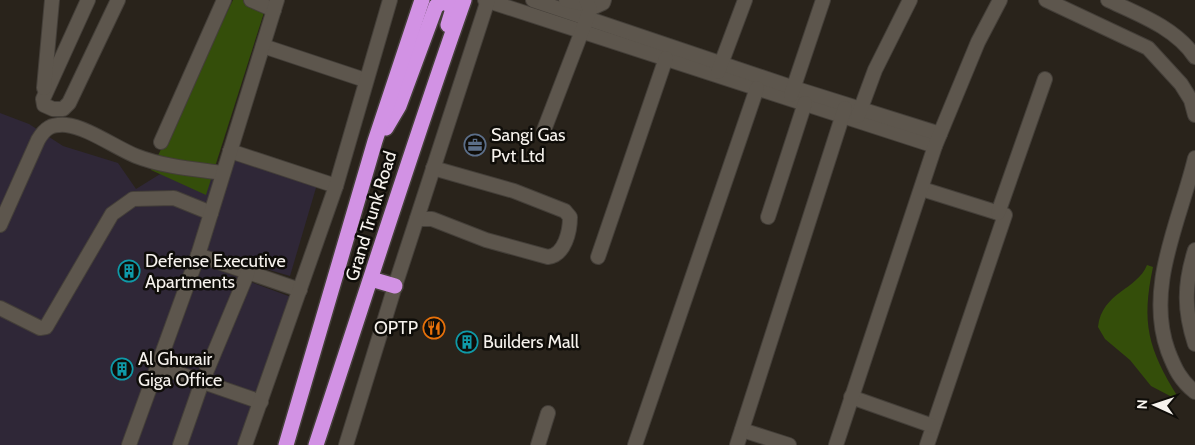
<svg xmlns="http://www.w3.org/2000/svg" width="1195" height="445" viewBox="0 0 1195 445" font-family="Cabin,sans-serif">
<rect width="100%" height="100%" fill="#29231b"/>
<!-- commercial -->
<g fill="#2f2737">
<path d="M0 113 29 124 63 146 118 163 136 189 165 171 216 164 221 168 128 445H0Z"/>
<path d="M234 156 318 181 290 276 205 251Z"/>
<path d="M203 264 291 297 239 445H137Z"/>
</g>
<!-- green -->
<g fill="#344e0a">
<path d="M233 0H268L206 195 151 170Z"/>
<path d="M1147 265 1153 267C1141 323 1148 349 1178 397H1172L1151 386 1130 360 1105 339 1098 327C1102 292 1137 290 1147 265Z"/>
</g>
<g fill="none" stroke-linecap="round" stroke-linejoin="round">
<!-- minor casing -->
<g stroke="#443f39" stroke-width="16">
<g id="minor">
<path d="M88 0 43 99 44 105 53 109H63L69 103 118 0"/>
<path d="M251 0 274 10"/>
<path d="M485 0 935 146"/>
<path d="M533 0 797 89 940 134"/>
<path d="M566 0 587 5"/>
<path d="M1046 0 1148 48 1181 84 1191 100 1195 115"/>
<path d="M1108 0C1138 14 1176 28 1195 57"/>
<path d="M590 9 603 3 604 0"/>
<path d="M263 46 365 80"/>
<path d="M718 72 745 0"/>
<path d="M44 88 52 0"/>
<path d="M791 95 823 0"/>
<path d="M858 116 875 70 910 0"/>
<path d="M544 130 587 18 590 9 586 0"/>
<path d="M161 142 224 0"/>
<path d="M230 151 336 186"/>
<path d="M1195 158C1180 221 1145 287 1168 351 1175 369 1180 380 1195 392"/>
<path d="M922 189 1005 215 927 445"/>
<path d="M998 213 1045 79"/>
<path d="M768 217 805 103"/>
<path d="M417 219H432L486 240 548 257C565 255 570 231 570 217L565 211 514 191 433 168"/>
<path d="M0 225 38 140C45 128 51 124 66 125 87 127 116 148 136 156 164 167 194 169 223 173"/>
<path d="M1195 250C1184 285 1184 310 1195 344"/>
<path d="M198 255 300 290"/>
<path d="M598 257 666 58"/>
<path d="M0 308 40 328 46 327 112 214 133 199 174 198 211 213"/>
<path d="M157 366 261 402"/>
<path d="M851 397 933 426"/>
<path d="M742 430 789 445"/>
<path d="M129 445 198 255 277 0"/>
<path d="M180 445 202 382 248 272"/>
<path d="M245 445 336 186 390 0"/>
<path d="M346 445 395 286 488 0"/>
<path d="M538 445 548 413"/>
<path d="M635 445 757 88"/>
<path d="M737 445 845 108"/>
<path d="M836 445 935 146 978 42 1000 0"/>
</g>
</g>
<!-- highway casing -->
<g stroke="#443f39" stroke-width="18">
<g id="highway">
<path d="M386 128 399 106 436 6 443 2 451 5 452 12 448 25"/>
<path d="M371 279 395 286"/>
<path d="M286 445 375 141 422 0"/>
<path d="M316 445C365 297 412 147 464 0"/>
</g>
</g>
<!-- minor -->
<use href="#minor" stroke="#5d564d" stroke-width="14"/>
<!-- highway -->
<use href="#highway" stroke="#d292e4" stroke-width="15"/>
</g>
<!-- icons -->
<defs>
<g id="office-ring" transform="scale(1.125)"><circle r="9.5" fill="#0f0d09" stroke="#5c6f8a" stroke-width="1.5"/><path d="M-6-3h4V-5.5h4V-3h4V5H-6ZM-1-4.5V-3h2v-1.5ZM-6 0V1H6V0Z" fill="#5c6f8a"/></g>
<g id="building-ring" transform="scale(1.125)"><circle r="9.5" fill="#0f0d09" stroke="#0f9aa8" stroke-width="1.5"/><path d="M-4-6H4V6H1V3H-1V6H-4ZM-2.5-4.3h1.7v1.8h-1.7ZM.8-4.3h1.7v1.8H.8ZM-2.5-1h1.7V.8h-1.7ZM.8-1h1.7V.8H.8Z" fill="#0f9aa8"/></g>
<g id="restaurant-ring" transform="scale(1.125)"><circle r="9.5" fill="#0f0d09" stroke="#e8710a" stroke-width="1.5"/><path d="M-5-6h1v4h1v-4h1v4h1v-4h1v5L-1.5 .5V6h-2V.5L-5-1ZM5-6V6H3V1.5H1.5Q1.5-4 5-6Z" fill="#e8710a"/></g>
</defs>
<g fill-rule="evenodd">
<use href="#office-ring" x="475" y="145"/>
<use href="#building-ring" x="129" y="271"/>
<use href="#restaurant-ring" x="434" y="328"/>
<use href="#building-ring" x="467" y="342"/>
<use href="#building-ring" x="122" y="369"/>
</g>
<g text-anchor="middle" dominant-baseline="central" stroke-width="5" stroke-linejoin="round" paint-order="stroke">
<!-- poi labels -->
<g font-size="18" fill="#f6f2ed" stroke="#0f0d09" text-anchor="start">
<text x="491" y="135">Sangi Gas<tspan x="491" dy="21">Pvt Ltd</tspan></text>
<text x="145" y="261">Defense Executive<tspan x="145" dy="21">Apartments</tspan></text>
<text x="418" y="328" text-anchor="end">OPTP</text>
<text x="483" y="342">Builders Mall</text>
<text x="138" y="359">Al Ghurair<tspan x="138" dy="21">Giga Office</tspan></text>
</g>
<!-- street labels -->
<g font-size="18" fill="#f6f2ed" stroke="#0f0d09">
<text transform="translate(371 216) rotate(-73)">Grand Trunk Road</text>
</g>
</g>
<!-- north arrow -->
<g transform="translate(1155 405) rotate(273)" stroke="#0f0d09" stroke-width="4" paint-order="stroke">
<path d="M0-4L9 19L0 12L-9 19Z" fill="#f6f2ed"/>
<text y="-8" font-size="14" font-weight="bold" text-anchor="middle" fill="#f6f2ed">N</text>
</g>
</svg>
